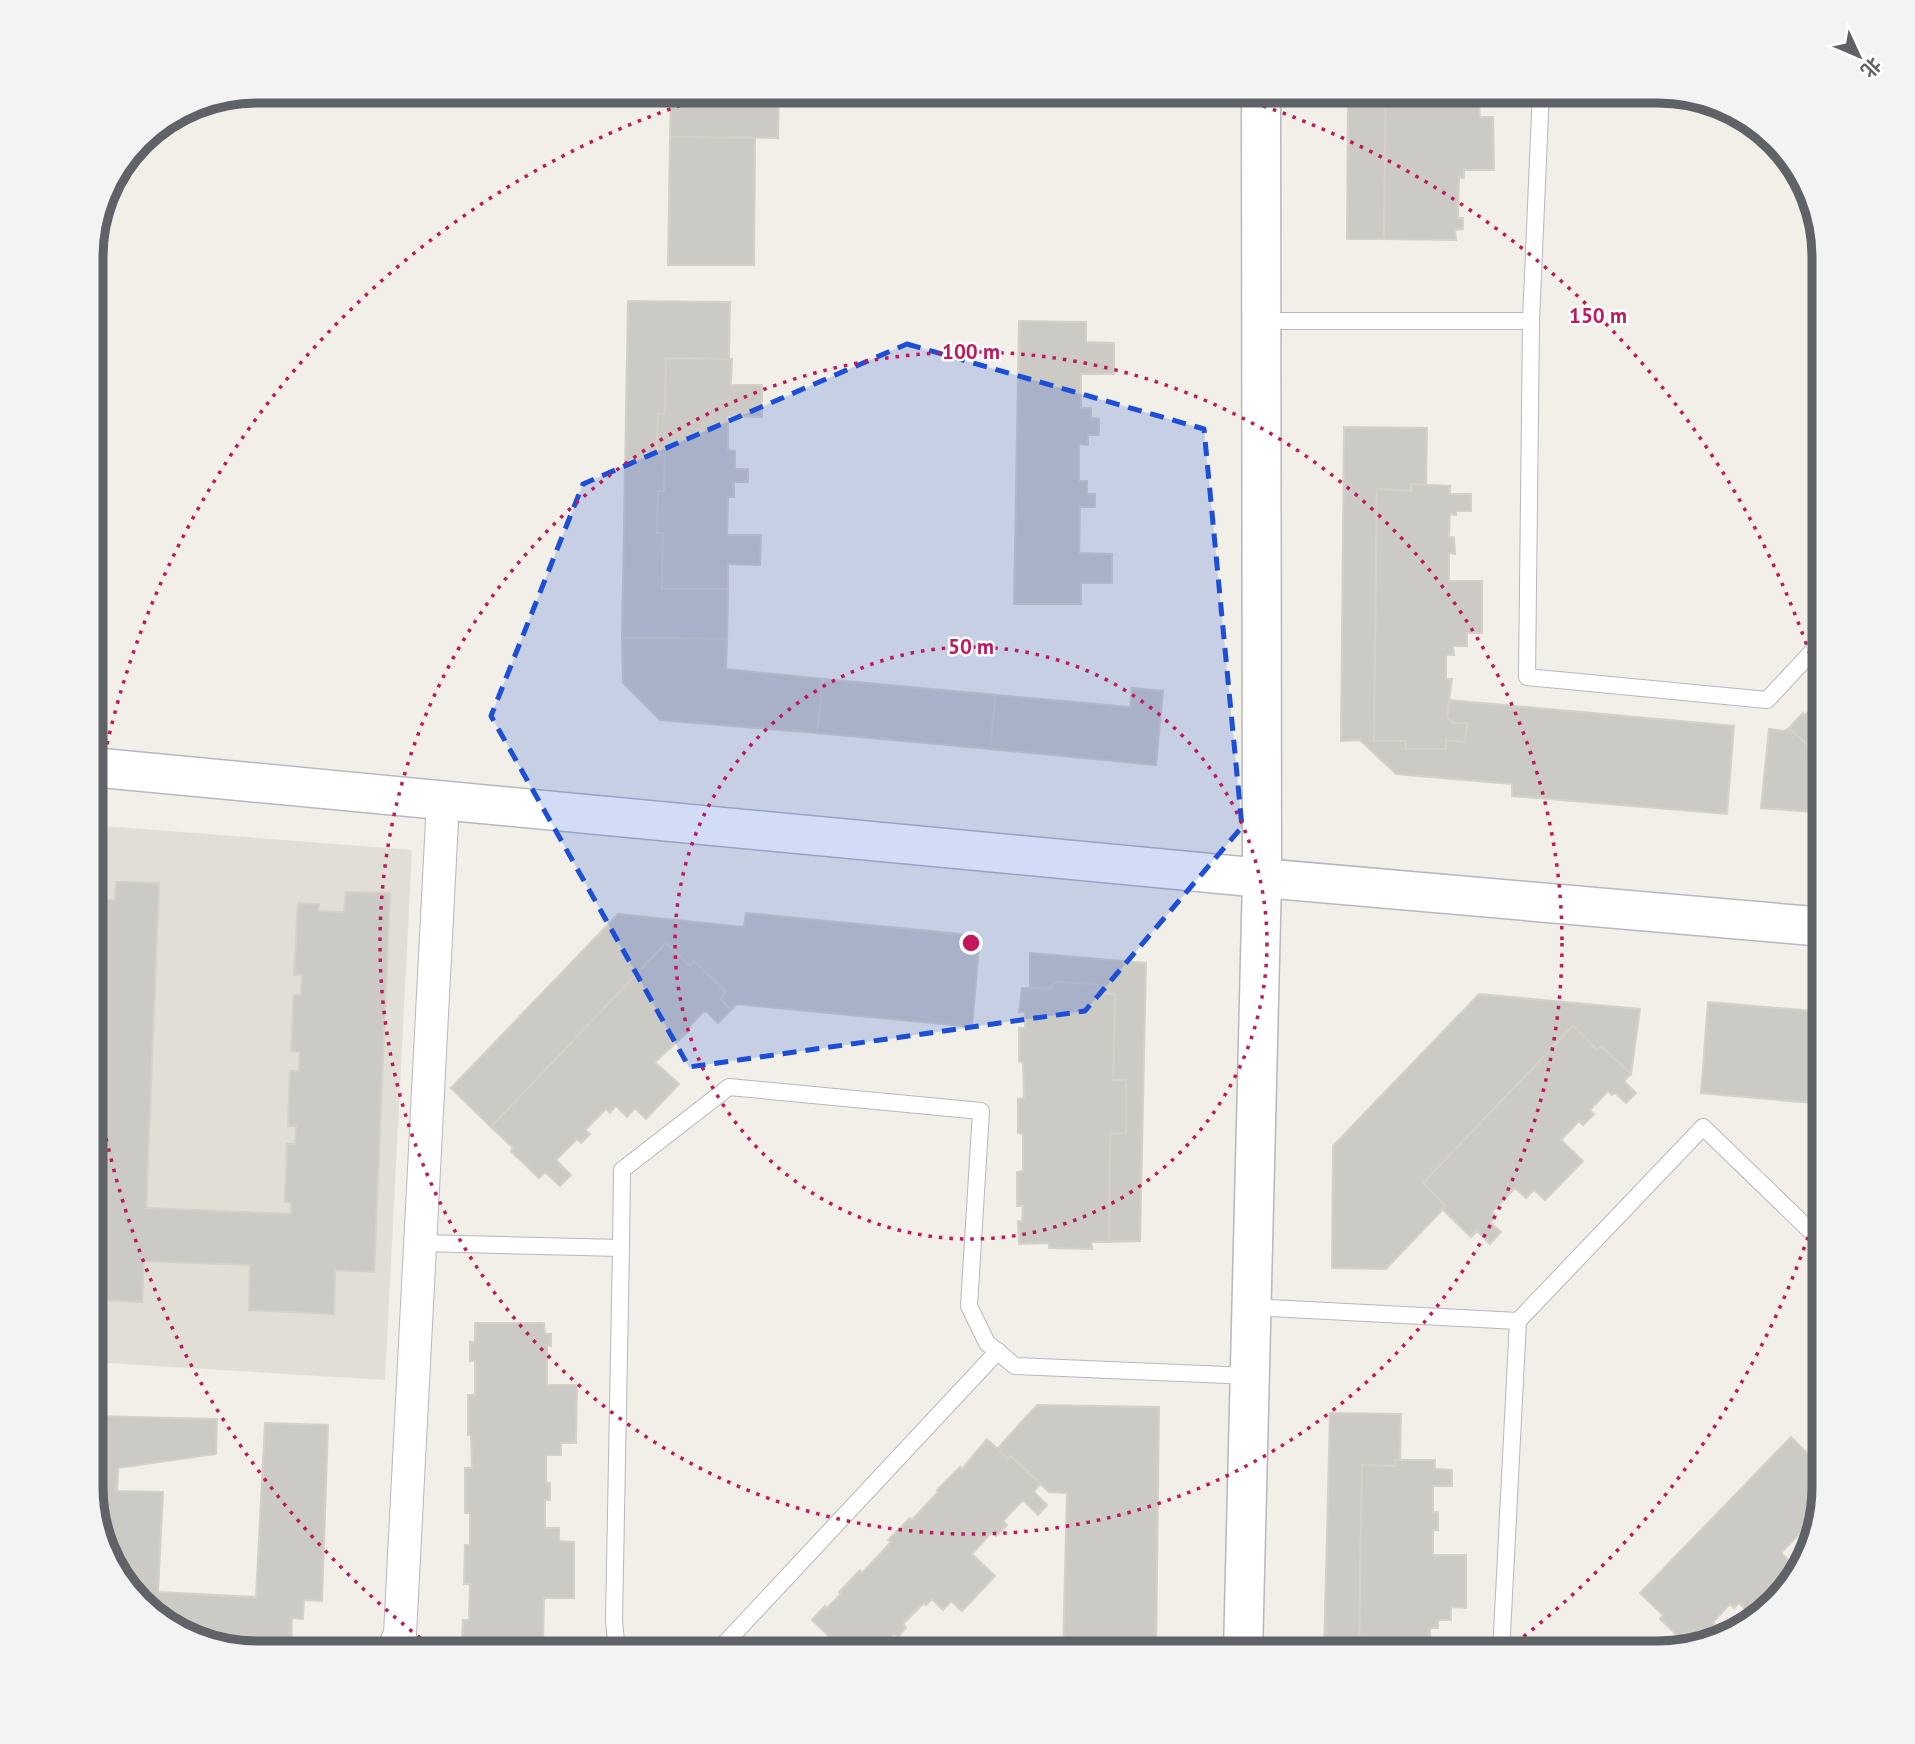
<svg xmlns="http://www.w3.org/2000/svg" width="1915" height="1744" viewBox="0 0 1915 1744" font-family="'PT Sans','Noto Sans SC',sans-serif">
<rect width="100%" height="100%" fill="#f1efe8"/>
<!-- education -->
<path fill="#e1ded6" d="M91 825 412 850 385 1380 91 1362Z"/>
<!-- building -->
<g fill="#cccac5" stroke="#d6d1c6" stroke-width="2">
<path d="M671 91H779L778 138 670 137Z"/>
<path d="M1348 91H1386L1384 239H1347Z"/>
<path d="M1386 91H1466V103H1479L1480 117H1493L1494 170H1464V178L1459 177 1458 218H1463V229L1455 230 1456 240 1384 239Z"/>
<path d="M670 137 755 138 754 265H668Z"/>
<path d="M628 301 730 302 729 359 666 358 665 414H658L657 455H665L664 491H658L657 533H663L662 589H728L727 639 622 638Z"/>
<path d="M1019 321 1086 322V342L1114 343V374H1081V408H1091V418L1099 419V435H1088V445L1079 444V481H1087V494H1095V507H1080L1079 553 1112 554V583H1081V604H1014Z"/>
<path d="M666 358 732 359 731 385H762V417L728 416V450L735 451V469H748V482H734V497H728L727 535H761L760 565 728 564V589H662L663 533H657L658 491H664L665 455H657L658 414H665Z"/>
<path d="M1344 427 1427 428 1426 485 1411 484V491L1377 489 1374 741H1406V749H1446V740L1465 742 1467 723H1453L1447 717 1450 700 1734 726 1727 814 1512 796V784L1396 774 1360 740 1341 741Z"/>
<path d="M1411 484 1450 486V494H1471V511H1456V515L1450 514 1449 537H1454L1455 554 1449 553V581H1482V633H1467V646H1453L1454 655H1446V679H1452L1447 717 1453 723H1467L1465 742 1446 740V749H1406V741H1374L1377 489 1411 491Z"/>
<path d="M622 638 727 639 726 669 823 679 817 733 660 720 623 683Z"/>
<path d="M823 679 996 695 990 749 817 733Z"/>
<path d="M1132 688 1163 691 1156 765 990 749 996 695 1130 707Z"/>
<path d="M1824 691V769L1808 753 1812 749 1789 728 1803 713 1805 715 1820 700 1818 698Z"/>
<path d="M1789 728 1812 749 1808 753 1824 769V813L1761 808 1769 729 1784 731Z"/>
<path d="M116 882 159 883 146 1208 291 1214V1202H285L287 1144H295L296 1126H288L290 1071H299L300 1052 291 1051 294 995H301L302 975H294L298 903 319 904 318 911 344 912 346 892 390 893 374 1272 335 1270 334 1314 249 1310 250 1265 144 1261 142 1302 91 1300V900H115Z"/>
<path d="M746 913 980 936 972 1027 737 1004 731 1010 720 999 726 992 694 961 690 966 666 943 491 1127 451 1088 618 914 744 927Z"/>
<path d="M666 943 690 966 694 961 726 992 720 999 731 1010 718 1023 707 1012H703L687 1029 689 1031 655 1062 679 1084 646 1119 635 1108 627 1117 616 1106 610 1113 606 1109 585 1130 590 1134 581 1143 577 1139 556 1160 571 1175 560 1186 545 1172 539 1178 511 1151 513 1148 491 1127Z"/>
<path d="M1030 953 1146 963 1140 1241 1109 1242 1110 1134 1126 1133V1080H1113L1115 994 1097 993V984L1055 982 1050 989 1030 988Z"/>
<path d="M1055 982 1097 984V993L1115 994 1113 1080H1126V1133L1110 1134 1109 1242H1091L1092 1249 1049 1248V1243L1019 1244 1018 1221H1022L1023 1206H1017V1172L1023 1171V1134L1018 1133V1099L1024 1098 1023 1063 1019 1061V1028H1025V1012H1019L1022 988 1050 989Z"/>
<path d="M1479 994 1640 1009 1631 1074 1601 1046 1597 1050 1573 1026 1423 1183 1446 1206 1386 1269 1332 1268 1333 1146Z"/>
<path d="M1708 1002 1824 1012V1104L1701 1093Z"/>
<path d="M1573 1026 1597 1050 1601 1046 1631 1074 1624 1081 1636 1093 1626 1103 1615 1093 1612 1095 1608 1091 1590 1110 1594 1114 1583 1125 1579 1121 1561 1140 1583 1161 1545 1200 1534 1190 1526 1198 1515 1188 1492 1212 1496 1216 1490 1222 1501 1232 1490 1244 1477 1231 1471 1237 1443 1210 1446 1206 1423 1183Z"/>
<path d="M475 1323H544L545 1334H551V1346L547 1345V1385H577L576 1443H561V1455H546V1482L550 1483V1500H545V1528H559V1541L574 1542V1598H544L543 1639 548 1640V1650H540V1653H467L468 1641H462L463 1620H469L470 1584H464L465 1545H470V1513H465V1468H472L471 1435H468V1395H475V1361H470V1342H475Z"/>
<path d="M1037 1405 1159 1407 1156 1653H1063L1067 1493 1049 1492 1011 1456 1008 1459 997 1449Z"/>
<path d="M1330 1413 1401 1414 1400 1460H1395V1466L1362 1465 1359 1653H1324Z"/>
<path d="M91 1416 217 1419 216 1454 118 1468 117 1491 163 1492 158 1592 256 1597 265 1423 328 1425 322 1601 304 1600 303 1619 292 1618 291 1652 258 1651 257 1653 194 1641 140 1605 104 1551 91 1497Z"/>
<path d="M1791 1437 1813 1459 1817 1455 1824 1461V1497L1821 1510 1810 1522 1813 1525 1802 1536 1799 1534 1781 1553 1799 1570 1776 1604 1767 1610 1759 1603 1749 1613 1739 1603 1734 1608 1730 1604 1713 1622 1716 1625 1709 1633 1718 1641 1698 1645 1695 1642 1689 1647 1660 1619 1663 1615 1640 1593Z"/>
<path d="M987 1439 1008 1459 1011 1456 1040 1484 1034 1492 1047 1505 1038 1515 1023 1500 1003 1521 1007 1525 996 1536 992 1532 972 1554 995 1576 962 1611 951 1601 943 1610 932 1599 926 1605 924 1603 903 1624 906 1628 898 1637 894 1634 876 1653H837L831 1647 835 1642 812 1620 825 1606 826 1609 841 1594 839 1592 860 1570 862 1573 891 1542 888 1540 910 1518 912 1520 938 1492 937 1490 960 1467 962 1469Z"/>
<path d="M1395 1460H1435V1469L1452 1470V1486H1433V1512H1438V1530H1433V1555H1466V1608L1451 1607V1620H1438V1628H1430V1652L1436 1653H1359L1362 1465 1395 1466Z"/>
</g>
<g fill="none" stroke-linecap="round" stroke-linejoin="round">
<!-- service casing -->
<g stroke="#b5b8bc" stroke-width="18">
<g id="service">
<path d="M1261 321H1531L1541 91"/>
<path d="M1531 321 1527 677 1767 700 1824 639"/>
<path d="M421 1243 621 1248 622 1170 729 1087 981 1111 969 1306 987 1343 1015 1366 1250 1376"/>
<path d="M1251 1307 1518 1321"/>
<path d="M617 1653 614 1620 621 1248"/>
<path d="M716 1653 998 1351"/>
<path d="M1501 1653 1518 1321 1703 1127 1824 1244"/>
</g>
</g>
<!-- minor casing -->
<g stroke="#b5b8bc" stroke-width="34">
<path id="minor" d="M391 1653 400 1634 443 801"/>
</g>
<!-- tertiary casing -->
<g stroke="#b5b8bc" stroke-width="41">
<g id="tertiary">
<path d="M91 767 1262 878 1824 927"/>
<path d="M1243 1653 1262 878 1261 91"/>
</g>
</g>
<!-- service -->
<use href="#service" stroke="#fff" stroke-width="16"/>
<!-- minor -->
<use href="#minor" stroke="#fff" stroke-width="32"/>
<!-- tertiary -->
<use href="#tertiary" stroke="#fff" stroke-width="38"/>
</g>
<!-- marked area -->
<path fill="#1d4ed8" fill-opacity="0.2" stroke="#1d4ed8" stroke-width="5" stroke-dasharray="14 9" stroke-linejoin="round" d="M907 344 1204 429 1242 827 1085 1011 689 1067 491 716 583 484Z"/>
<!-- distance rings -->
<g fill="none" stroke="#c2185b" stroke-width="3.5" stroke-dasharray="3.5 7">
<circle cx="971" cy="943" r="296"/>
<circle cx="971" cy="943" r="591"/>
<path d="M1824 1187A887 887 0 0 1 1505 1651M437 1651A887 887 0 0 1 92 1059M92 827A887 887 0 0 1 719 93M1223 93A887 887 0 0 1 1824 699"/>
</g>
<!-- crop -->
<path d="M0 0H1915V1744H0ZM257 103H1658A154 154 0 0 1 1812 257V1487A154 154 0 0 1 1658 1641H257A154 154 0 0 1 103 1487V257A154 154 0 0 1 257 103Z" fill="#f2f3f3" fill-rule="evenodd"/>
<path fill="none" stroke="#5f6368" stroke-width="9" d="M257 103H1658A154 154 0 0 1 1812 257V1487A154 154 0 0 1 1658 1641H257A154 154 0 0 1 103 1487V257A154 154 0 0 1 257 103Z"/>
<circle cx="971" cy="943" r="10" fill="#c2185b" stroke="#fff" stroke-width="3.5"/>
<g font-size="21" text-anchor="middle" font-weight="bold" fill="#c2185b" stroke="#fff" stroke-width="5" stroke-linejoin="round" paint-order="stroke">
<text x="1598" y="323">150 m</text>
<text x="971" y="359">100 m</text>
<text x="971" y="654">50 m</text>
</g>
<!-- north arrow -->
<g transform="translate(1859 56) rotate(134)" stroke="#ffffff" stroke-width="5" paint-order="stroke">
<path d="M0-5L12 26L0 18L-12 26Z" fill="#5f6368"/>
<text y="-10" font-size="19" font-weight="bold" text-anchor="middle" fill="#5f6368">北</text>
</g>
</svg>
